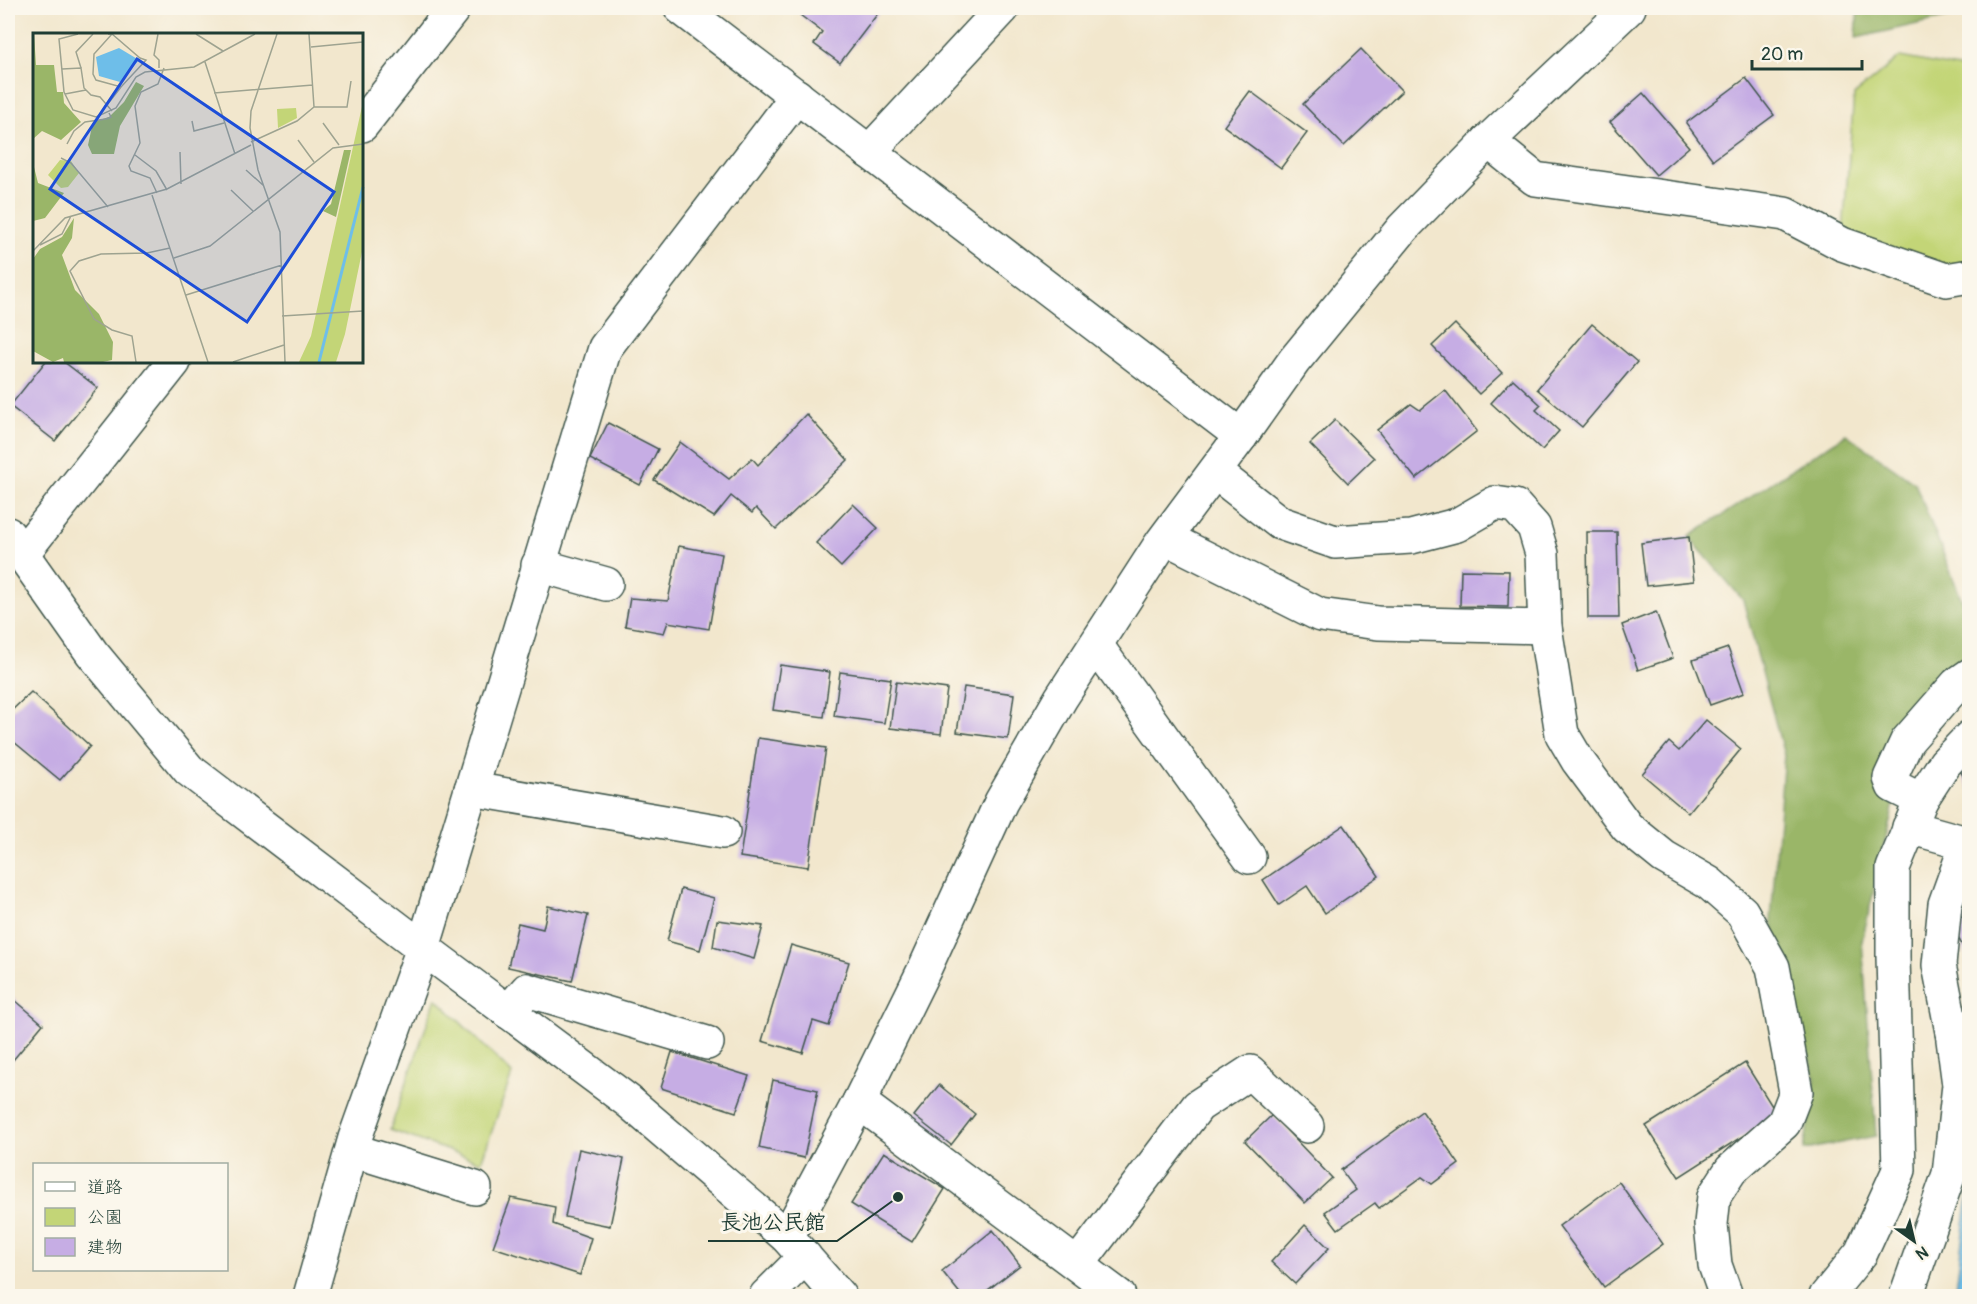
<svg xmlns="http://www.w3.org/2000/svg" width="1977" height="1304" viewBox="0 0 1977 1304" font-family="Pangolin,'Klee One',sans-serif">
<rect width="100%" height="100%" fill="#fbf7ec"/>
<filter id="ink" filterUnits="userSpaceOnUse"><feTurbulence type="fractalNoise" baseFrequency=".0167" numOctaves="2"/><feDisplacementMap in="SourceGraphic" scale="12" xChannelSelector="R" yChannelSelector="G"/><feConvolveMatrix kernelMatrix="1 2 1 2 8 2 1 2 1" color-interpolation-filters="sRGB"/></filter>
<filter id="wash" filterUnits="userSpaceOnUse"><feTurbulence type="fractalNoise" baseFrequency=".008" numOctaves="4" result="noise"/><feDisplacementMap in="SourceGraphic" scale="24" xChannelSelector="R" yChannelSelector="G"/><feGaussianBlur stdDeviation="1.35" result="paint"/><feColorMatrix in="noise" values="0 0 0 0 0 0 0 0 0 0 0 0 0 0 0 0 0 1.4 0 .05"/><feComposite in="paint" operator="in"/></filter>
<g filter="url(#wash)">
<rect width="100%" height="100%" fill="#f2e7cd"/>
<!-- green -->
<g fill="#c3d577" stroke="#718956" stroke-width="1.5">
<path d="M1900 57 1969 70V280L1842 244 1854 95Z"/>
<path d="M436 998 512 1074 481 1162 390 1130Z"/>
</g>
<!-- forest -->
<g fill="#9ab668" stroke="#5c7a4e" stroke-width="1.5">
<path d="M1858 8H1969L1970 12 1856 38Z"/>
<path d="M1846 434 1915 483 1969 618V688L1902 769 1862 941 1876 1136 1804 1150 1815 1079 1771 920 1784 755 1743 600 1689 537Z"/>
</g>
<!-- water -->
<path fill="#6ebee9" stroke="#467e8e" stroke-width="1.5" d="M1969 1186V1296H1955Z"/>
<g id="blocks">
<!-- building -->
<g fill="#c6ade4">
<path d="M806 8H882L840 63 814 44 822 32 800 15Z"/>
<path d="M1361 49 1402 91 1344 146 1303 104Z"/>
<path d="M1746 78 1774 115 1713 160 1686 123Z"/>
<path d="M1250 91 1307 133 1281 168 1224 126Z"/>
<path d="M1643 93 1689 147 1656 175 1610 122Z"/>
<path d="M1455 324 1502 373 1479 394 1432 346Z"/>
<path d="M1592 324 1637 362 1582 427 1537 389Z"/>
<path d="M45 362H64L98 388 55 441 10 406Z"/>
<path d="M1513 379 1541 405 1536 410 1559 431 1542 450 1491 403Z"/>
<path d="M1445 390 1477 431 1416 479 1377 430 1411 404 1420 410Z"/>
<path d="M806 414 848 460 776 529 756 508 752 513 731 496 714 517 654 480 680 442 729 479 752 458 758 465Z"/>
<path d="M1335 420 1374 458 1348 483 1310 444Z"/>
<path d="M608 423 658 449 640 485 590 459Z"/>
<path d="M853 504 878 528 841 567 816 543Z"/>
<path d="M1587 532H1617L1619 618H1588Z"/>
<path d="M1689 537 1694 581 1646 586 1641 543Z"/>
<path d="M679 546 722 554 709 629 668 622 664 633 625 626 630 598 668 601Z"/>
<path d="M1461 570 1509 571 1508 607 1460 606Z"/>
<path d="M1656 612 1673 658 1638 670 1622 625Z"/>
<path d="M1728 648 1744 693 1710 705 1693 660Z"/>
<path d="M780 665 830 672 824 717 773 710Z"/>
<path d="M840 672 891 679 884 723 834 716Z"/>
<path d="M896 682 947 689 941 734 890 728Z"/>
<path d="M964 687 1014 694 1008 739 957 732Z"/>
<path d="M31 692 90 746 60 780 8 737V714Z"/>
<path d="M1706 720 1741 749 1688 813 1642 774 1669 742 1679 751Z"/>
<path d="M758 738 826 748 808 867 740 857Z"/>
<path d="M1970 757V791L1957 763Z"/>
<path d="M1344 825 1379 876 1325 913 1307 886 1279 905 1263 880Z"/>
<path d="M681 889 714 898 700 950 667 941Z"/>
<path d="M548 906 588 915 572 981 508 967 518 923 543 929Z"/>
<path d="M1970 913V962L1951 922Z"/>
<path d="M717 920 763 926 754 959 713 947Z"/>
<path d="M791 945 849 962 829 1026 813 1021 803 1053 762 1041Z"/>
<path d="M8 994 43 1024 8 1066Z"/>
<path d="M672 1052 749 1076 736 1112 661 1088Z"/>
<path d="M1745 1063 1777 1114 1679 1177 1646 1126Z"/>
<path d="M773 1080 818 1090 804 1158 759 1148Z"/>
<path d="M939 1085 975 1114 951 1145 914 1116Z"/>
<path d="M1422 1111 1459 1164 1432 1184 1422 1177 1379 1208 1375 1203 1338 1229 1325 1212 1356 1190 1341 1170Z"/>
<path d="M1272 1115 1332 1178 1305 1203 1245 1141Z"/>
<path d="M579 1149 624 1159 610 1226 565 1217Z"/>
<path d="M884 1152 945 1189 912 1242 851 1204Z"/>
<path d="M1619 1182 1663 1244 1604 1287 1559 1226Z"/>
<path d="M511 1198 555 1207 553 1224 591 1238 580 1275 493 1247Z"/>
<path d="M1305 1225 1329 1248 1295 1284 1271 1262Z"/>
<path d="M993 1230 1020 1265 980 1296H962L942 1271Z"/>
</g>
</g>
</g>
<g filter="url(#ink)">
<use href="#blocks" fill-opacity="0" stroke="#3f564b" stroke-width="1.5"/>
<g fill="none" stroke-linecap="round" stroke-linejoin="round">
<!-- minor casing -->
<g stroke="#3f564b" stroke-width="36">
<g id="minor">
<path d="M681 8 1241 436"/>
<path d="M362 125 454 8"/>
<path d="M1488 141 1535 179 1785 214 1842 244 1946 280 1970 276"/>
<path d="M869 152 1003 8"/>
<path d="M1215 472 1280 523 1335 542 1411 537 1457 525 1495 503 1515 506 1534 527 1542 554 1545 627 1562 734 1578 761 1627 827 1664 857 1709 883 1742 912 1773 967 1796 1092 1784 1123 1731 1170 1714 1196 1711 1224 1715 1265 1726 1296"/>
<path d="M8 534 92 653 189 770 423 948 628 1101 787 1237 839 1296"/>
<path d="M1166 538 1320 615 1378 623 1545 627"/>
<path d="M22 554 174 362"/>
<path d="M538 565 606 584"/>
<path d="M1096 645 1249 857"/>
<path d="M471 789 723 832"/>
<path d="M1921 800 1893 786 1890 778 1907 741 1957 684 1970 675"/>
<path d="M1909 827 1970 844"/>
<path d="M508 1012 527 990 707 1043"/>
<path d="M1952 1032 1939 965 1945 904 1967 843"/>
<path d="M859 1102 1119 1296"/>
<path d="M352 1150 475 1188"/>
<path d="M787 1237 859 1102 925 968 1001 802 1061 698 1162 542 1241 436 1294 361 1403 228 1488 141 1629 8"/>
<path d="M1078 1264 1198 1106 1250 1072 1307 1126"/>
<path d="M310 1296 355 1138 423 948 605 348 797 96"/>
<path d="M766 1296 805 1257"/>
<path d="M1826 1296 1861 1253 1899 1170 1893 957V868L1921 800 1945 763 1970 737"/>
<path d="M1906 1296 1949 1174 1959 1085 1952 1032 1970 1026"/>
</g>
</g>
<!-- minor -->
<use href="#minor" stroke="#fff" stroke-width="33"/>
</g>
</g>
<!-- overview -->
<g transform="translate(33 33)">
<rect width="330" height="330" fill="#f2e7cd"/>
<path d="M330 69V214L312 301 303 329H266L278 303ZM263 75 264 85 245 95 244 76ZM27 127 38 128 46 140 35 154 28 155 15 142Z" fill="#c3d577"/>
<path d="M1 1 3 32H21L24 59H30L31 70 48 89 28 107 9 98 0 106ZM103 49 111 53 87 93 81 121H59L55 112 60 89 76 84 91 69ZM311 117H318L303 184 290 178 298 171ZM0 130 5 150 31 160 12 185 0 188ZM41 185 39 205 29 222 42 257 66 281 80 309 79 327 70 329H31L30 325 20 329 0 318V226L7 216 29 204Z" fill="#9ab668"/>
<path d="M86 15 106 27 87 49 66 43 63 24Z" fill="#6ebee9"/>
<path fill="none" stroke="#6ebee9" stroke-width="3" d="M286 329 330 154"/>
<path fill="none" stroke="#9ea390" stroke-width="1.5" d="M45 1 26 6 31 59 40 77 63 84 83 75 103 44 112 39 161 34 222 1M75 1H79L107 25 113 27 88 54 63 47 60 41 61 21 79 1M125 1 121 22 126 27V35M163 1 190 18M244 1 218 78 217 95 225 137 247 199 252 329M276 1 281 74M278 14 330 9M172 29 202 121M48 35 43 19 60 1M29 36 48 35 51 55 58 62 67 64 79 78M181 60 280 52M32 61 53 57M74 72 88 54M159 88 161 98 191 90M290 90 306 112M265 107 281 129M218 109 264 88 281 74H314L318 48M34 111 41 98 52 89 73 86 78 84 76 80M147 119 148 151M102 122 123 138 134 157M28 125 38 130 75 174M213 137 231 153M198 157 220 178M124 160 117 145 98 138 96 133 107 110 102 73 108 59 125 51 131 35M119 162 175 329M7 212 29 201 38 183M0 218 32 185 134 156 218 112M141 225 177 213 300 115 330 111M153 262 249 232M249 283 330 278M103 329 99 303 79 297 61 286 37 238 46 228 68 221 114 220 137 215M200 329 251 312"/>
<path fill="#1d4ed8" fill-opacity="0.15" stroke="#1d4ed8" stroke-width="3" d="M104 26 301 159 214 289 17 156Z"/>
<rect width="330" height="330" fill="none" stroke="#1f3d34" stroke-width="3"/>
</g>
<!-- callouts -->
<path fill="none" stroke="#1f3d34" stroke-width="2" d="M898 1197L837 1241H708"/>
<circle fill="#1f3d34" stroke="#fbf7ec" stroke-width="2" cx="898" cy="1197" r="6"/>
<g font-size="21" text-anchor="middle" font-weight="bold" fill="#1f3d34" stroke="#fbf7ec" stroke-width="6" stroke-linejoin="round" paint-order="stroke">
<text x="773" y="1229">長池公民館</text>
</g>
<!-- margin -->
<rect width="1977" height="1304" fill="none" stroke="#fbf7ec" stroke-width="30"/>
<!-- legend -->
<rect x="33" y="1163" width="195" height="108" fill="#fbf7ec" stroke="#a3ada2" stroke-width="1.5"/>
<rect x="45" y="1182" width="30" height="9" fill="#ffffff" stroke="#a3ada2" stroke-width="1.5"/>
<text x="87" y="1193" font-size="18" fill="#1f3d34">道路</text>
<rect x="45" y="1208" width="30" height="18" fill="#c3d577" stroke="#a3ada2" stroke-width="1.5"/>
<text x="87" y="1223" font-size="18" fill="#1f3d34">公園</text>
<rect x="45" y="1238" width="30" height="18" fill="#c6ade4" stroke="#a3ada2" stroke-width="1.5"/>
<text x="87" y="1253" font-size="18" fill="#1f3d34">建物</text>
<!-- north arrow -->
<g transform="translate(1914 1241) rotate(146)" stroke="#fbf7ec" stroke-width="4.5" paint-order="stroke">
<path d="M0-4.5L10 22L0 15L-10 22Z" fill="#1f3d34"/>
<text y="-9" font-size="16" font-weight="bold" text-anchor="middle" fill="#1f3d34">N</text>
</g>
<!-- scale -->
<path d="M1752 60v9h110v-9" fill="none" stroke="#1f3d34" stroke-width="3"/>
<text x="1761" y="60" font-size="18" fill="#1f3d34" stroke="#fbf7ec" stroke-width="4.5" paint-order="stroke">20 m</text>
</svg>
